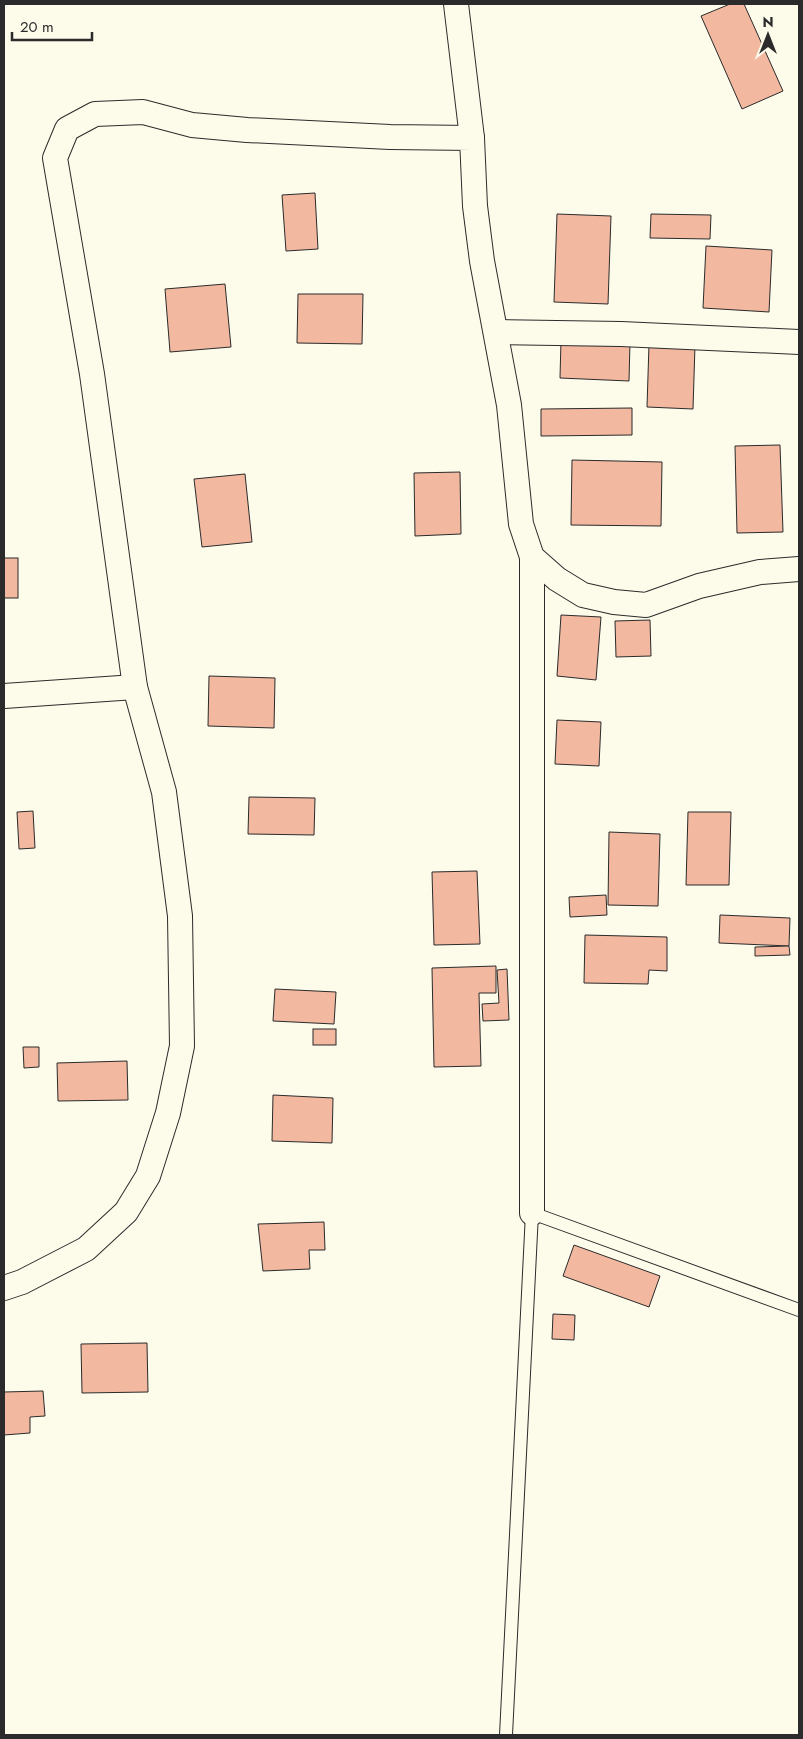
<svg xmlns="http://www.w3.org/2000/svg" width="803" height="1739" viewBox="0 0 803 1739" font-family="Jost,sans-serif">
<rect width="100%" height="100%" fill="#fdfbea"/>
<!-- building -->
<g fill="#f2b8a0" stroke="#2b2b2b">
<path d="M730 4H744L783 91 742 109 701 16Z"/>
<path d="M315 193 318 249 286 251 282 195Z"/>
<path d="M557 214 611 216 608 304 554 302Z"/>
<path d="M651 214 711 215 710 239 650 238Z"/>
<path d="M706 246 772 250 769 312 703 308Z"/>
<path d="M225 284 231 347 170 352 165 289Z"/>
<path d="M298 294H363L362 344 297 343Z"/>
<path d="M561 340 630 342 629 381 560 378Z"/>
<path d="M649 344 695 345 693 409 647 407Z"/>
<path d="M632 408V435L541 436V409Z"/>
<path d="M780 445 783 532 737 533 735 446Z"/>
<path d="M572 460 662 462 661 526 571 525Z"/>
<path d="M460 472 461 534 415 536 414 473Z"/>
<path d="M245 474 252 542 202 547 194 479Z"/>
<rect x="4" y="558" width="14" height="40"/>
<path d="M561 615 601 617 596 680 557 676Z"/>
<path d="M650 620 651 656 616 657 615 621Z"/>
<path d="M209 676 275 678 274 728 208 726Z"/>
<path d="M557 720 601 722 599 766 555 764Z"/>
<path d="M249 797 315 798 314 835 248 834Z"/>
<path d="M33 811 35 848 19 849 17 812Z"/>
<path d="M688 812H731L729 885H686Z"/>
<path d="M609 832 660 834 658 906 608 905Z"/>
<path d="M477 871 480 944 434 945 432 872Z"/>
<path d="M606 895 607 915 570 917 569 897Z"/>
<path d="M720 915 790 918 789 946 719 943Z"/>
<path d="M585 935 667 937V971L649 970 648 984 584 983Z"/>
<path d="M789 946 790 955 755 956V947Z"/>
<path d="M496 966V993H479L481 1066 434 1067 432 968Z"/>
<path d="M507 969 509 1020 483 1021 482 1004 499 1003 497 970Z"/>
<path d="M275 989 336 992 334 1024 273 1021Z"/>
<rect x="313" y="1029" width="23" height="16"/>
<path d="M23 1047H39V1067L24 1068Z"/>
<path d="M127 1061 128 1100 58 1101 57 1063Z"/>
<path d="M273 1095 333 1098 332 1143 272 1141Z"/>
<path d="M324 1222 325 1250H309L310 1269 263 1271 258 1224Z"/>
<path d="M574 1245 660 1276 649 1307 563 1276Z"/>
<path d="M553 1314 575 1315 574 1340 552 1339Z"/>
<path d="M147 1343 148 1392 82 1393 81 1344Z"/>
<path d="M43 1391 45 1416 30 1417V1433L4 1435V1392Z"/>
</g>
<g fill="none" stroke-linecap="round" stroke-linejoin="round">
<!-- service casing -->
<g stroke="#2b2b2b" stroke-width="14">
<path id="service" d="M506 1735 532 1213 799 1310"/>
</g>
<!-- minor casing -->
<g stroke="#2b2b2b" stroke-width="26">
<g id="minor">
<path d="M456 4 472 138"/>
<path d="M496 332 621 334 799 342"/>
<path d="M532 557 557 579 583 595 614 602 646 605 699 586 760 572 799 569"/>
<path d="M4 696 135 687"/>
<path d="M4 1288 22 1282 86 1249 126 1212 148 1176 168 1113 182 1046 180 916 164 792 135 687 92 374 55 158 67 129 95 114 143 112 192 125 247 130 390 137 472 138 475 206 482 261 509 405 521 524 532 557V1213"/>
</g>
</g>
<!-- service -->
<use href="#service" stroke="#fdfbea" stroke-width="12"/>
<!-- minor -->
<use href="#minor" stroke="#fdfbea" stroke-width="24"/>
</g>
<!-- border -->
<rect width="803" height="1739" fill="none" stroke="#2b2b2b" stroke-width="10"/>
<!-- north arrow -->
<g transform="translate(768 35)" stroke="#fdfbea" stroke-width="4" paint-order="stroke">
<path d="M0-4L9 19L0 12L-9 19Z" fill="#2b2b2b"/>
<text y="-8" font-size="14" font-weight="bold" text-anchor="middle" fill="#2b2b2b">N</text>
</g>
<!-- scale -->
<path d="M12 32v8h80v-8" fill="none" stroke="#2b2b2b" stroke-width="2.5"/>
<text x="20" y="32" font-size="15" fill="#2b2b2b" stroke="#fdfbea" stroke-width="4" paint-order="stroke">20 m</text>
</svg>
